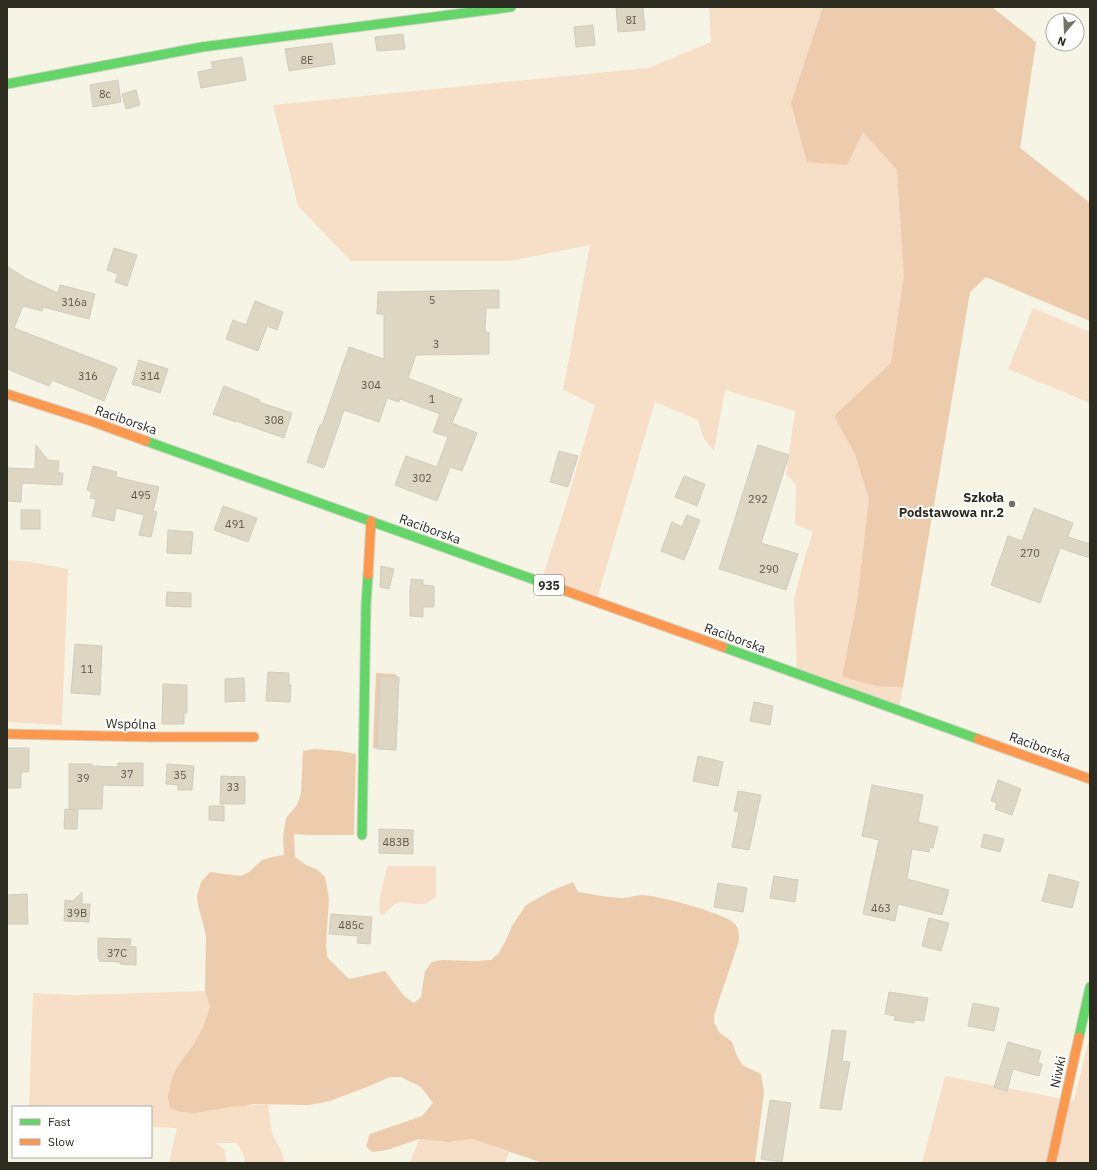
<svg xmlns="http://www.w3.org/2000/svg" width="1097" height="1170" viewBox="0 0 1097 1170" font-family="'IBM Plex Sans',sans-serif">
<rect width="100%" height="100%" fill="#f6f5e5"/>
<!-- green -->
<g fill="#f6dec7">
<path d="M709 7H992L1036 42 1020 148 1090 203V321L986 277 970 292 899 710 797 674 794 599 806 553 813 532 795 524 796 485 786 474 795 411 725 390 714 451 704 439 698 420 655 402 596 602 541 582 567 501 595 405 563 390 590 245 510 261H351L298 206 273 105 648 68 711 42Z"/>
<path d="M1033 308 1090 332V403L1008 369Z"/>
<path d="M7 560 31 562 68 569 62 725 7 722Z"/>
<path d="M387 866H436V897L426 904H413L401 902 395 904 383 915 380 914C377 898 385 881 387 866Z"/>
<path d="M205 991 210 1007 203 1027 193 1045 186 1054 209 1111 221 1108 268 1104 272 1133 283 1155 284 1163H244L245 1158 237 1143H215L224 1149 227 1163H169L177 1128 151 1127V1107H29L33 993 75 995Z"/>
<path d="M1090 1035V1163H922L945 1076 1074 1101Z"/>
<path d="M419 1139 444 1142 472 1139 509 1152 505 1163H410Z"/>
</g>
<!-- forest -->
<g fill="#ecccad">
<path d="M823 7H992L1036 42 1020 148 1090 203V321L986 277 970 292 903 687 877 686 842 677 857 602 869 499 855 454 834 416 891 363 904 276 897 170 863 132 847 165 807 162 791 103Z"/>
<path d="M376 673 396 674 393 749 373 748Z"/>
<path d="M314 749 340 751 356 754 354 835H309L294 834 295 857 306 865 318 870 325 877 329 899 326 943 327 957 349 979 385 971 404 996 414 1003 421 997 425 971 432 962 442 960 474 961 491 960 499 953 506 940 512 926 526 905 551 891 573 882 578 892C592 894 609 898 623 898 629 898 635 895 641 895 657 895 725 913 735 924 739 928 739 935 739 941L714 1015V1022L719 1032 732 1042 736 1054 742 1065 761 1074 764 1092 755 1163H543L472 1139 448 1142 419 1139 387 1150 372 1152 366 1146 370 1134 422 1116 433 1103 421 1087 401 1077H390L372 1085 330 1101 309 1105 254 1104 245 1106 231 1107 196 1113 180 1112 170 1108 168 1097 172 1078 177 1067 193 1045 203 1027 210 1007 205 991 206 935 198 905 197 897 201 882 210 872 241 876 249 872 262 860 272 857 284 855 283 836 286 818 297 805 301 793 303 751Z"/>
</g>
<!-- building -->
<g fill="#ddd6c3" stroke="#d0ccc1">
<path d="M616 7H643L645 30 618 32Z"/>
<path d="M593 25 595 45 576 47 574 27Z"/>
<path d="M403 34 405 49 377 51 375 37Z"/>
<path d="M332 43 335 64 289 71 285 49Z"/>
<path d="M242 57 246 80 201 88 198 72 213 69 211 62Z"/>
<path d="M118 80 121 102 93 107 90 85Z"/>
<path d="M136 90 140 105 126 109 122 94Z"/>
<path d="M114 248 137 255 127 286 115 282 118 274 107 270Z"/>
<path d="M7 266 25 278 58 293 60 285 95 294 89 319 43 307 42 311 23 306 14 328 117 368 104 401 52 380 49 386 7 369Z"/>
<path d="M499 290V308H486L485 332H489V354L416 355 408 378 462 399 452 423 477 433 462 471 450 467 437 501 395 485 406 456 437 467 448 437 433 432 440 414 400 399 399 402 387 398 379 422 344 410 324 468 307 462 320 425H322L349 347 384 359V314H377L378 292Z"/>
<path d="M255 301 283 312 277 330 267 326 258 351 226 339 233 320 246 325Z"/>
<path d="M139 360 168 369 160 393 132 384Z"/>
<path d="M224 386 260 400 259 402 292 413 284 438 236 421V422L213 414Z"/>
<path d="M36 445 48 460 59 461 58 473H63L62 485 22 483 21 502 7 501V468L35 469Z"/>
<path d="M758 445 789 455 761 543 798 554 786 590 719 569Z"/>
<path d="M559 451 578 456 568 487 550 482Z"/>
<path d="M93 466 117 472 116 477 159 487 153 511 157 512 151 537 139 535 144 515 116 508 114 521 92 516 96 499 90 498 92 492 87 490Z"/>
<path d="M684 476 705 484 697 506 675 497Z"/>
<path d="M223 506 257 518 248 542 214 530Z"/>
<path d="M1034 508 1073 523 1068 537 1090 544V558L1060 548 1040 603 991 585 1008 536 1022 541Z"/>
<rect x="21" y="510" width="19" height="19"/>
<path d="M687 515 700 520 684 560 661 551 672 522 682 527Z"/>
<path d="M168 530 193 532 191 554 167 553Z"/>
<path d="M381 566 394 569 389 589 380 587Z"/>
<path d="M411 579 423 580V585L434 586V607H423V617L410 616V585H411Z"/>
<path d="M167 592 191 593V607L166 606Z"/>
<path d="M75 644 102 646 100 695 71 693Z"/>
<path d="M268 672 289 673V685H291L290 702 266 701Z"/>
<path d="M380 676 399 677 396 750 377 749Z"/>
<path d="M244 678 245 701 225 702V679Z"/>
<path d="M163 684 187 685V713H184V724H162Z"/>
<path d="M754 702 773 706 770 725 750 721Z"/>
<path d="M7 748H29V772H21V788H7Z"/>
<path d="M698 756 723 762 718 786 693 781Z"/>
<path d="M118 763H143V786L103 785 102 809H69V764H92V766L118 767Z"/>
<path d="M167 764 194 766 192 790H178V785L166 784Z"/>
<path d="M221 776 245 777V804H220Z"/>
<path d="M998 780 1021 789 1012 815 995 809 997 803 991 801Z"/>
<path d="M872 785 923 795 918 822 938 827 933 848 930 847 929 852 912 849 907 879 949 890 942 915 898 904 895 921 863 914 879 840 862 836Z"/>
<path d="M738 791 761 795 749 850 732 847 739 812 734 811Z"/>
<path d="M209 806H224V821L209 820Z"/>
<path d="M65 809 78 810 77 829H64Z"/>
<path d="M379 829 413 830V854L379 853Z"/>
<path d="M984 834 1004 839 1000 852 981 847Z"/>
<path d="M1049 874 1079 882 1072 908 1042 901Z"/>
<path d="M774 876 798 880 795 902 770 898Z"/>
<path d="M718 883 747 888 743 912 714 907Z"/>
<path d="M82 892V904H90L89 922 64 921 65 900 73 901Z"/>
<path d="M27 894 28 924H7V895Z"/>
<path d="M331 914 372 917 370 944 357 943 358 936 329 934Z"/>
<path d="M929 918 949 923 941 951 922 946Z"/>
<path d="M98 938 131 939 130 946 136 947V965L120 964V962L99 961 100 959H98Z"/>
<path d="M889 992 928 998 924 1021 914 1020V1023L894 1020 895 1016 885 1014Z"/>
<path d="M973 1003 999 1008 994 1031 968 1026Z"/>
<path d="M832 1030 846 1031 842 1061 850 1062 841 1110 820 1108Z"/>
<path d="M1008 1042 1041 1051 1038 1063 1042 1064 1039 1076 1013 1069 1007 1091 994 1087Z"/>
<path d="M770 1100 791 1103 782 1162 761 1159Z"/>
</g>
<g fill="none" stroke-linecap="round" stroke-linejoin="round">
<!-- fast casing -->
<g stroke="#d2d1c5" stroke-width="11">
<g id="fast">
<path d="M7 84 202 47 511 7"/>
<path d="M146 441 566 591"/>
<path d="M723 647 978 739"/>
<path d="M362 835 366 604 368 575"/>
<path d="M1079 1037 1090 987"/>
</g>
</g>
<!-- slow casing -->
<g stroke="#d2d1c5" stroke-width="11">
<g id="slow">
<path d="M7 394 91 421 146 441"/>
<path d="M368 575 371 521"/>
<path d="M566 591 723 647"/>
<path d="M7 734 153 737H254"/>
<path d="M978 739 1090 779"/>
<path d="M1051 1163 1079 1037"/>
</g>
</g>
<!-- fast -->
<use href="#fast" stroke="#63d668" stroke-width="9"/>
<!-- slow -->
<use href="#slow" stroke="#ff974d" stroke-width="9"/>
</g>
<!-- markers -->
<circle fill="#737266" stroke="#fff" stroke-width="1.5" cx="1012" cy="504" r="4"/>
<g text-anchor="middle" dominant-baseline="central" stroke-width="4" stroke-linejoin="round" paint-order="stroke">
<!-- number labels -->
<g font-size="11" fill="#59564a">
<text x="631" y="20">8I</text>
<text x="307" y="60">8E</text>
<text x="105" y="94">8c</text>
<text x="432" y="300">5</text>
<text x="74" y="302">316a</text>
<text x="436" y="344">3</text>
<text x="88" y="376">316</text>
<text x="150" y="376">314</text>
<text x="371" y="385">304</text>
<text x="432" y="399">1</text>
<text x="274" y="420">308</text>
<text x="422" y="478">302</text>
<text x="141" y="495">495</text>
<text x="758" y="499">292</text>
<text x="235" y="524">491</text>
<text x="1030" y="553">270</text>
<text x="769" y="569">290</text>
<text x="87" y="669">11</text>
<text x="127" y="774">37</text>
<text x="180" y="775">35</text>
<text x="83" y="778">39</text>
<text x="233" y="787">33</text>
<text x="396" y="842">483B</text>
<text x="881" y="908">463</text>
<text x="77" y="913">39B</text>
<text x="351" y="925">485c</text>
<text x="117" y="953">37C</text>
</g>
<!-- shield labels -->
<rect fill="#fff" stroke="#6c6b64" stroke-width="1" x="534" y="575" width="30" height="20" rx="3"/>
<g font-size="12" font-weight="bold" fill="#2d2c21">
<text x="549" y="585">935</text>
</g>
<!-- street labels -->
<g font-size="13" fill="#2d2c21" stroke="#fff">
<text transform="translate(126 420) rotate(19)">Raciborska</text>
<text transform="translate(430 529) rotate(20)">Raciborska</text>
<text transform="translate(735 638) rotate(20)">Raciborska</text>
<text transform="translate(131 724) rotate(1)">Wspólna</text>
<text transform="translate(1040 747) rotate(20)">Raciborska</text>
<text transform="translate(1058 1072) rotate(-78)">Niwki</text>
</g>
<!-- poi labels -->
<g font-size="13" font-weight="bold" fill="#2d2c21" stroke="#fff" text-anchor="end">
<text x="1004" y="497">Szkoła<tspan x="1004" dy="15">Podstawowa nr.2</tspan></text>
</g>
</g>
<!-- border -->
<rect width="1097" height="1170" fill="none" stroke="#2d2c21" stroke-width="16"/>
<!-- legend -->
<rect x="12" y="1106" width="140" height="52" fill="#ffffff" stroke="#ababa6"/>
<rect x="20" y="1119" width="20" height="6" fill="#63d668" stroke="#ababa6"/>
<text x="48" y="1126" font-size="12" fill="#2d2c21">Fast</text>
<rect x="20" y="1139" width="20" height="6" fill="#ff974d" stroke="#ababa6"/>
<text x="48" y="1146" font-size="12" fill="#2d2c21">Slow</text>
<!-- north arrow -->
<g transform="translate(1065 32) rotate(199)"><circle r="19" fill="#ffffff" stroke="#ababa6"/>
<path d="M0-3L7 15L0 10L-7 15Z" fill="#737266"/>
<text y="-6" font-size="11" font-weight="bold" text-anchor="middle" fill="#2d2c21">N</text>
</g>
</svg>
